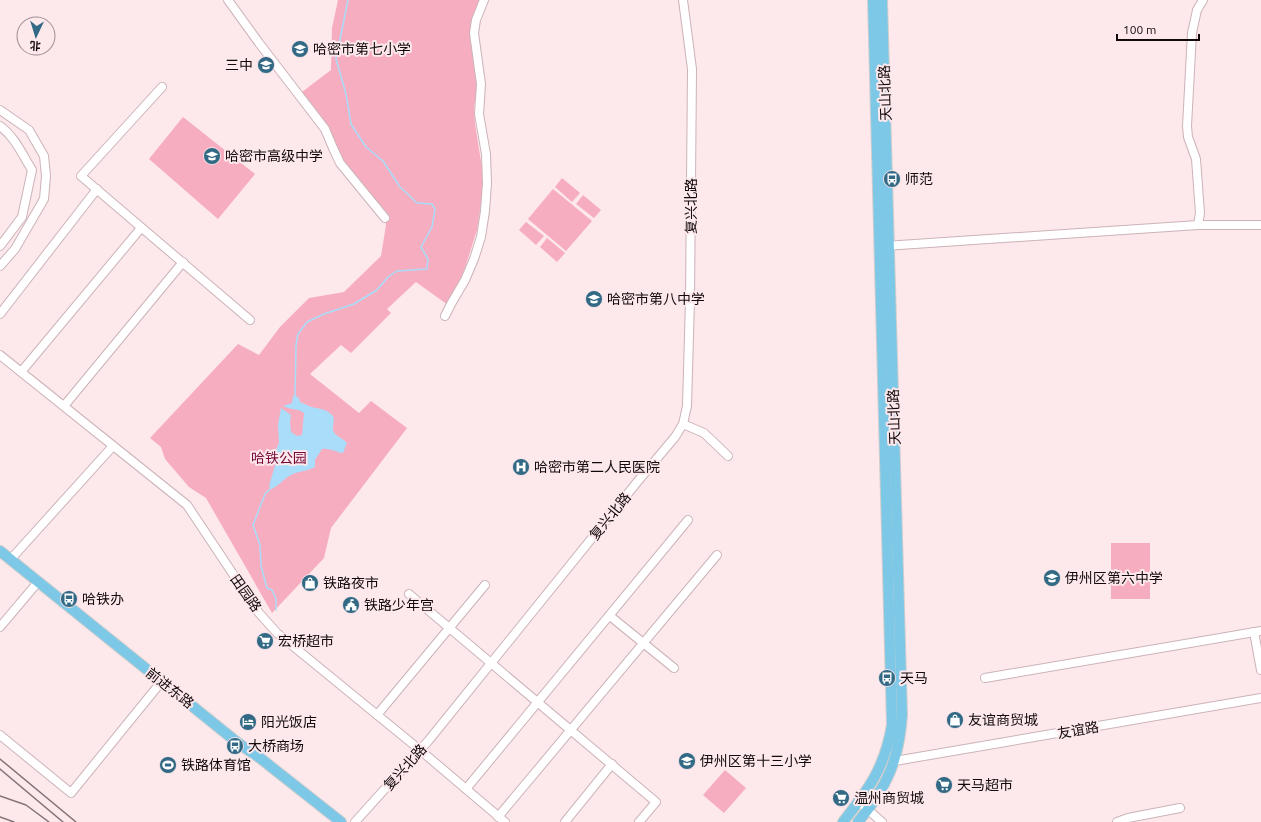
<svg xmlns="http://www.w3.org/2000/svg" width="1261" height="822" viewBox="0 0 1261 822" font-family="Ubuntu,'Noto Sans SC',sans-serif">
<rect width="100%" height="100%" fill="#fde8ec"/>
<!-- green -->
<g fill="#f7adc0">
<path d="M338 0H479L471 21 470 40 476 75 477 89 474 107 475 124 483 174 482 197 477 230 462 277 448 305 416 282 387 309 391 313 351 353 341 345 310 374 359 413 371 401 407 428 331 528 324 558 272 613 206 498 189 487 165 459 161 447 150 438 238 344 259 355 280 327 309 298 344 292 381 256 386 225 383 210 343 161 337 150 329 127 302 92 331 70 332 28Z"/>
<path d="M183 117 255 174 218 219 149 159Z"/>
<path d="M562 178 580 193 572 202 555 187Z"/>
<path d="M553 189 592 221 566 251 528 219Z"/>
<path d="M583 195 601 210 594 218 576 204Z"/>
<path d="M526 222 544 236 536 245 519 230Z"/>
<path d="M547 238 565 253 557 262 540 247Z"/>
<rect x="1111" y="543" width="39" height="56"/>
<path d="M725 770 746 788 724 813 703 795Z"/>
</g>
<!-- water -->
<path fill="#a9ddf9" d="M295 395 299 398 300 402C303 403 306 405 309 406 316 409 326 408 332 415 336 419 332 426 333 430 335 437 343 438 347 443L343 453C337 453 330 448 322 449L315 460V467C308 471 300 471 293 474 285 477 278 487 271 489L269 486 276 462V449L279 443 278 425 281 408 291 415 290 422 291 432 297 436 302 435 304 413C298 408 290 410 283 406L292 403 293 396Z"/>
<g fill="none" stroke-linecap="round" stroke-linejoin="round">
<!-- stream -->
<g stroke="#a9ddf9" stroke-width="1.5">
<path d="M295 397 296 345 298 334 307 322 324 314 354 304 377 290 388 277 397 271 427 269 428 259 421 247 432 227 435 209 432 204 417 203 400 187 383 161 366 147 351 124 346 94 336 59 348 0"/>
<path d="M271 488 265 494 253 525 260 545 261 566 267 588 272 590 276 599V610"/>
</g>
<!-- minor casing -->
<g stroke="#ccb3b8" stroke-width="10">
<g id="minor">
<path d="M228 0 259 43 325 129 333 148 340 163 385 218"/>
<path d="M162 87 81 176 250 320"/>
<path d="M0 110 29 130 44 156 46 176 44 199 15 249 0 266"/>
<path d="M0 126C15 137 22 154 32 170L22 217 0 246"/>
<path d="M1198 225 1200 213 1196 159 1188 137 1187 126 1192 33 1197 10 1203 0"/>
<path d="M885 246 1198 225H1261"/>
<path d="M0 314 97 189"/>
<path d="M445 316 451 304 465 280 474 259 481 237 485 211 487 183 486 154 479 114 481 84 474 33 476 20 484 0"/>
<path d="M0 355 187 505 259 613 277 633 420 750 505 822"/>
<path d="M21 372 141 228"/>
<path d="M64 406 183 262"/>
<path d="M683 424 704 433 728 456"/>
<path d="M10 560 113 446"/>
<path d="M409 594 656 802 639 822"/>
<path d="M610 616 674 668"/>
<path d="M0 627 38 582"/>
<path d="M1254 632 1261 670"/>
<path d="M985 678 1261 631"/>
<path d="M377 715 485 585"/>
<path d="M0 735 71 793 162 681"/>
<path d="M895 761 1261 698"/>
<path d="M466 789 688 520"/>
<path d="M859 802 882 822"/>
<path d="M498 817 717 555"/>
<path d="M355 822 429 740 638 481 675 437 683 424 687 406 690 300 692 69 683 0"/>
<path d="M565 822 612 764"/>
<path d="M1117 822 1128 818 1180 808"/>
</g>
</g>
<!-- major casing -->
<g stroke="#cfcece" stroke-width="12">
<g id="major">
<path d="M0 551 238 743 260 758 341 822"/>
<path d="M843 822C869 789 885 767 892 725L873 0"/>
<path d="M858 822C887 787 899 760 902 715L882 0"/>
</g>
</g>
<!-- minor -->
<use href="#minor" stroke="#fff" stroke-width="8"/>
<!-- major -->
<use href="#major" stroke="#7cc8e6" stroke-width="10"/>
<!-- rail -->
<g stroke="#827477" stroke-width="1.5">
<path d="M0 759 76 822"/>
<path d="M0 769 63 822"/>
<path d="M0 796 26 805 49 822"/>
<path d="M0 817 14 822"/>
</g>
</g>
<!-- icons -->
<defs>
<g id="school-disc" transform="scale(0.9)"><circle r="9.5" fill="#326984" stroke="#fde8ec"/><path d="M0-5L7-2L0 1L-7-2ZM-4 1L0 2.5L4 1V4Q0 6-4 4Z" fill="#fff"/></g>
<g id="university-disc" transform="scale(0.9)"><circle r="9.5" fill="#326984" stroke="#fde8ec"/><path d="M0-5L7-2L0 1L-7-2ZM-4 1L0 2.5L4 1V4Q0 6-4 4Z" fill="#fff"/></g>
<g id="bus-disc" transform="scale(0.9)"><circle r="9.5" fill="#326984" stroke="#fde8ec"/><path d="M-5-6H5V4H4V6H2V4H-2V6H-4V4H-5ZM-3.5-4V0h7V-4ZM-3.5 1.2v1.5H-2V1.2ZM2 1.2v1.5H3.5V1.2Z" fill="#fff"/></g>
<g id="hospital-disc" transform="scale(0.9)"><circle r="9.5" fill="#326984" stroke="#fde8ec"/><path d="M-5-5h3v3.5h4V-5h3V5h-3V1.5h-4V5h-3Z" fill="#fff"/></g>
<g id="shop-disc" transform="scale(0.9)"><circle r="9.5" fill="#326984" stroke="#fde8ec"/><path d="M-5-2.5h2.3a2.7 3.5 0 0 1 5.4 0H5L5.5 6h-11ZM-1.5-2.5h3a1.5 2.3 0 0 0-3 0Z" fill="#fff"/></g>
<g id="civic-disc" transform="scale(0.9)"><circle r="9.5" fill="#326984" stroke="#fde8ec"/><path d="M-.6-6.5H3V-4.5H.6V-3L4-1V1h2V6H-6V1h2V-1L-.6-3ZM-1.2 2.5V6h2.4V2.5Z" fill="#fff"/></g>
<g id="supermarket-disc" transform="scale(0.9)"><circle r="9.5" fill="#326984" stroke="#fde8ec"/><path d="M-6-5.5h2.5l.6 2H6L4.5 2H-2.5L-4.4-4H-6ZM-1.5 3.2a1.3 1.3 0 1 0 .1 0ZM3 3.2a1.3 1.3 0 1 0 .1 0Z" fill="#fff"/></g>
<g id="hotel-disc" transform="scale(0.9)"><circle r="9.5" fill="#326984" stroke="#fde8ec"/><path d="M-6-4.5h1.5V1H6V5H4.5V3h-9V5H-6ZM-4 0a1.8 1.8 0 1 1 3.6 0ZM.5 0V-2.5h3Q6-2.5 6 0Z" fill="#fff"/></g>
<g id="stadium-disc" transform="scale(0.9)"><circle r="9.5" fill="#326984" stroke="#fde8ec"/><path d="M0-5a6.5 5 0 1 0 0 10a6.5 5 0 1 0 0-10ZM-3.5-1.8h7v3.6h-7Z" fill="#fff"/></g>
</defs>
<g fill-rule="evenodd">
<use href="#school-disc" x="300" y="49"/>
<use href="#school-disc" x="266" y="65"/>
<use href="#university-disc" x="212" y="156"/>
<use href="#bus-disc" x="892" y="179"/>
<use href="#school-disc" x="594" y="299"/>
<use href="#hospital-disc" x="521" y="467"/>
<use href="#school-disc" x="1052" y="578"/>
<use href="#shop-disc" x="310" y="583"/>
<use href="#bus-disc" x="69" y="599"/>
<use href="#civic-disc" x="351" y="605"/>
<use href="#supermarket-disc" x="265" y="641"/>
<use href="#bus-disc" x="887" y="678"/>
<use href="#shop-disc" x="955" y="720"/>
<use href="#hotel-disc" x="248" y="722"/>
<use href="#bus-disc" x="235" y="746"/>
<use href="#school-disc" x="687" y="761"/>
<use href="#stadium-disc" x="168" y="765"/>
<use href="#supermarket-disc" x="944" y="785"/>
<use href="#supermarket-disc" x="841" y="798"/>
</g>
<g text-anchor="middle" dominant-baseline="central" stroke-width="4" stroke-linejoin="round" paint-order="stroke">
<!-- poi labels -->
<g font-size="14" fill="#11090b" stroke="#fde8ec" text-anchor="start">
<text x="313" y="49">哈密市第七小学</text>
<text x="253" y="65" text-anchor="end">三中</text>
<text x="225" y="156">哈密市高级中学</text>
<text x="905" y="179">师范</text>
<text x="607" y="299">哈密市第八中学</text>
<text x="534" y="467">哈密市第二人民医院</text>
<text x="1065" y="578">伊州区第六中学</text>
<text x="323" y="583">铁路夜市</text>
<text x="82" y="599">哈铁办</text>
<text x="364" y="605">铁路少年宫</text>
<text x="278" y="641">宏桥超市</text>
<text x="900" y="678">天马</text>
<text x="968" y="720">友谊商贸城</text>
<text x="261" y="722">阳光饭店</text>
<text x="248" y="746">大桥商场</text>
<text x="700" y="761">伊州区第十三小学</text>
<text x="181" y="765">铁路体育馆</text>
<text x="957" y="785">天马超市</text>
<text x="854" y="798">温州商贸城</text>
</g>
<!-- street labels -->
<g font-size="14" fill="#11090b" stroke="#fde8ec">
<text transform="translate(885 93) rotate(-92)">天山北路</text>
<text transform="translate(691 206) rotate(-90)">复兴北路</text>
<text transform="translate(894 417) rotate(-92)">天山北路</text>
<text transform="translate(610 516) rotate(-51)">复兴北路</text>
<text transform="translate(246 593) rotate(55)">田园路</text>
<text transform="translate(170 688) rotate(38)">前进东路</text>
<text transform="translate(1078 730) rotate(-10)">友谊路</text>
<text transform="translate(405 767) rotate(-48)">复兴北路</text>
</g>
<!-- park labels -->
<g font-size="14" fill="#750a38" stroke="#fde8ec">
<text x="279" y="458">哈铁公园</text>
</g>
</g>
<!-- north arrow -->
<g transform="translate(36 36) rotate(184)"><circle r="19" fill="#fde8ec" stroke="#9f8f92"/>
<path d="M0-3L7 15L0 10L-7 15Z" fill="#326984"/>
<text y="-6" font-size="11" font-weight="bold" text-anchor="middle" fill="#11090b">北</text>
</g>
<!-- scale -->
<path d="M1117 34v6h82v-6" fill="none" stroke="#11090b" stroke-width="2"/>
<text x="1123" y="34" font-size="12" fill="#11090b" stroke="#fde8ec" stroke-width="3" paint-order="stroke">100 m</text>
</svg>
